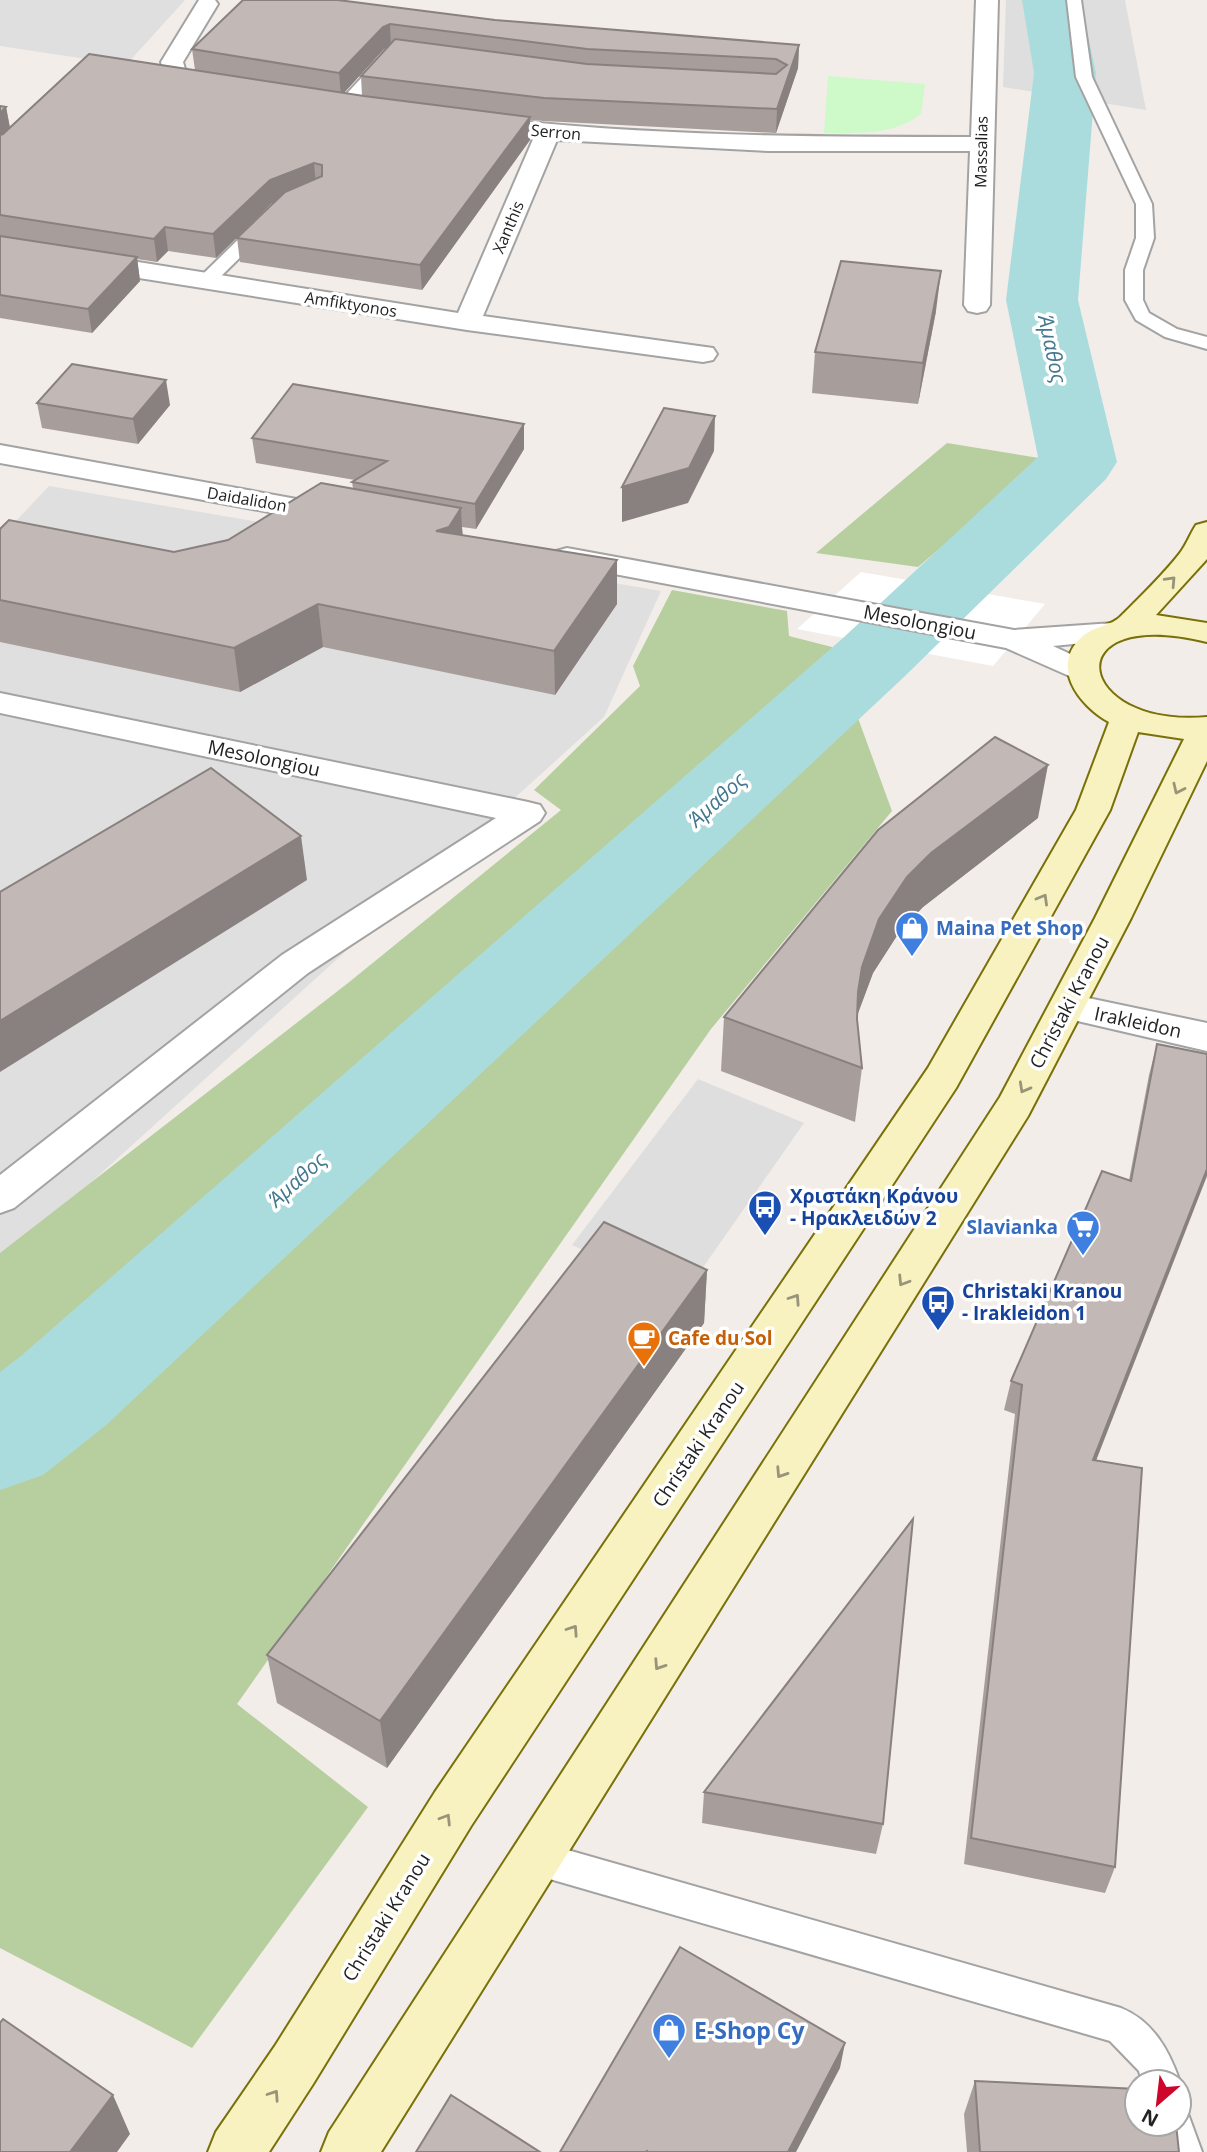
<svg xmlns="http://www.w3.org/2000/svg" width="1207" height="2152" viewBox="0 0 1207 2152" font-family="'Open Sans',sans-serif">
<rect width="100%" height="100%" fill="#f2ede9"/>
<!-- residential -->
<g fill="#e0dfdf">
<path d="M0 0H185L126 65 0 46Z"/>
<path d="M49 486 661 591 604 717 0 1265V538Z"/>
</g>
<!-- forest -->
<g fill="#b7cf9f">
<path d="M947 443 1045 459 918 567 816 553Z"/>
<path d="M672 590 787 611 789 636 832 647 892 811 711 1029 237 1704 368 1807 192 2048 0 1948V1253L348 983 561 810 534 790 640 686 633 666Z"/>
</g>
<!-- park -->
<path fill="#cef9c9" d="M828 76 925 84 921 114C892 136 858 133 824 133Z"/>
<!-- parking -->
<g fill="#dedede">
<path d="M1006 0H1125L1146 110 1003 87Z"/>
<path d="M698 1079 804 1123 683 1296 572 1245Z"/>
</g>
<!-- pier -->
<path fill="#fff" d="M861 572 1045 604 993 666 797 629Z"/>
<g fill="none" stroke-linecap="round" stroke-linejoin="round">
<!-- river -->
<path fill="#abdcdd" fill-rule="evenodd" d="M1022 0H1080L1096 73 1078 300 1117 462 1106 479 905 676 105 1426 43 1475 0 1490V1372L21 1356 843 638 1038 457 1006 300 1034 73Z"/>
<!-- lane casing -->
<g stroke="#a3a3a3" stroke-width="4">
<g id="lane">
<path d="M1067 0H1081L1092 77 1152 204 1154 238 1143 270V300L1149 313 1177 329 1207 337V349L1165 337 1136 320 1125 300V270L1136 238V204L1076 77Z"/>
<path d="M385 56 393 61 390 64 350 109H338L336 106 338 103 380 58Z"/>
<path d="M264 219 270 220 273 224 270 228 212 285H200L197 281 200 277 258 220Z"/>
<path d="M536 1841 1121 2008C1153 2021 1169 2050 1180 2082H1142L1139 2071 1110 2041 536 1875 524 1870 519 1858 524 1846Z"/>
<path d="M1179 2107 1187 2111 1202 2152H1164L1155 2124H1179Z"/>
</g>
</g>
<!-- street casing -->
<g stroke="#a3a3a3" stroke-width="4">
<g id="street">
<path d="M199 0H215L218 4 183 62 185 69 192 74 228 80 231 85 228 90C205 96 166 89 161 62Z"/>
<path d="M976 0H998L990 305 986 311 977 313 968 311 964 305 970 151H769L557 140 483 316 713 348 717 354 713 360 703 362 467 330 0 256V240L458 313 534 137 472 129 468 124 472 119 480 117C643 136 807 137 971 137Z"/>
<path d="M0 445 335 506 345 509 350 515 345 521 335 524 0 463Z"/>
<path d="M567 548 1014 630 1113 623 1124 625 1129 632 1124 639 1053 646 1094 665 1099 672 1094 679 1083 682 1006 648 556 563 552 557 556 551Z"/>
<path d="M0 693 528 802 540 805 545 813 540 821 308 973 14 1208 0 1213V1175L282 955 496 818 0 713Z"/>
<path d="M1069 994 1207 1023V1051L1056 1016 1050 1007 1056 998Z"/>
</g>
</g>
<!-- secondary casing -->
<g stroke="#797008" stroke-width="4">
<path id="secondary" d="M1207 522V559L1156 615 1207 623V642C1053 604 1074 729 1207 717V761L1131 918 1028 1116 381 2152H321L329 2132 1000 1097 1095 918 1184 739 1138 732 1110 810 956 1088 471 1826 313 2084 269 2152H208L216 2132 275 2046 435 1792 928 1068 1076 810 1109 722C1078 705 1049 665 1083 636 1094 626 1112 626 1121 616 1141 596 1163 575 1180 553 1187 544 1190 534 1196 525Z"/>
</g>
<!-- lane -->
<use href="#lane" fill="#fff" fill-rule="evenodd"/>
<!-- street -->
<use href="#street" fill="#fff" fill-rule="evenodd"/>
<!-- secondary -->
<use href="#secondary" fill="#f8f1c0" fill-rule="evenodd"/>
</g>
<!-- wall -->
<g fill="#a79e9c" fill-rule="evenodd">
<path d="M243 0 799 45 798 68 776 133 544 121 530 120V140L422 290 240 262 237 238 273 203H272L216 258 168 251 157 262 137 259 140 281 92 333 0 318V106L6 107 10 127 195 70 192 49ZM386 48 361 76 362 96 344 93 384 49Z"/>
<path d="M936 311 918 404 812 393 815 352Z"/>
<path d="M37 403 170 405 138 444 42 428Z"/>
<path d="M252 438 524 449 476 529 462 527 463 535 617 560V604L555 695 323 647 240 692 0 642V529L174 552 228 540 353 488 352 482 355 480 256 463Z"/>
<path d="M1038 818 923 907 900 931 873 973 857 1016 862 1068 855 1122 721 1071 724 1017Z"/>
<path d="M1157 1044 1096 1460 1115 1867 1105 1893 964 1864 1015 1414 1004 1410 1011 1381 1129 1180 1149 1075Z"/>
<path d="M707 1270 704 1323 387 1768 277 1703 267 1655Z"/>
<path d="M704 1792 883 1824 876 1854 702 1823Z"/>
<path d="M975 2081 1179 2152H967L964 2114Z"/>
</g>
<!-- shaded-wall -->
<g fill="#88817f">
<path d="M390 24 391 46 384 49 341 96 339 73 383 27Z"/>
<path d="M799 45 798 68 776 133 777 109Z"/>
<path d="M6 107 10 129 0 140V113Z"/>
<path d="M530 117V140L422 290 420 265Z"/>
<path d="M314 163 316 186 272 203 216 258 213 234 270 180Z"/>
<path d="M165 227 168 251 157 262 154 239Z"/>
<path d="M137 257 140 281 92 333 88 309Z"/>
<path d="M941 271 936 311 918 404 923 363Z"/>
<path d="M166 380 170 405 138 444 133 419Z"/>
<path d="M715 416 714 451 688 503 622 522V487Z"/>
<path d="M524 424V449L476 529 475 504Z"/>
<path d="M461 508 463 551 436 531Z"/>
<path d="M617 560V604L555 695 554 651Z"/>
<path d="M318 604 323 647 240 692 234 648Z"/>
<path d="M1048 765 1038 818 923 907 900 931 873 973 855 1021 862 967 879 919 907 877 931 853Z"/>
<path d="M301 836 307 880 0 1072V1021Z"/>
<path d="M1207 1169V1176L1085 1489 1093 1460Z"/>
<path d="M707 1270 704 1323 387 1768 380 1721Z"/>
<path d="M845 2043 840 2068 796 2152H788Z"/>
<path d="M113 2095 130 2134 117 2152H70Z"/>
</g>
<!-- building -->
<g fill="#c2b8b5" stroke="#88817f" stroke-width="2">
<path d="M243 0H338L495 20 799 45 777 109 544 98 361 76 395 39 587 64 776 74 787 65 776 59 587 49 390 24 383 27 339 73 192 49Z"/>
<path d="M89 54 364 96 530 117 420 265 237 238 285 192 322 176V165L314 163 270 180 213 234 165 227 154 239 0 215V135L3 134Z"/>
<path d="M0 106 6 107 0 113Z"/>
<path d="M0 236 137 257 88 309 0 295Z"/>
<path d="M841 261 941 271 923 363 815 352Z"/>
<path d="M72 364 166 380 133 419 37 403Z"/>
<path d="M293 384 524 424 475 504 352 482 387 461 252 438Z"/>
<path d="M664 408 715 416 689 468 622 487Z"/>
<path d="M321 483 461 508 449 527 436 531 617 560 554 651 318 604 234 648 0 600V529L9 520 174 552 228 540Z"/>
<path d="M995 737 1048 765 931 853 907 877 879 919 862 967 858 992 857 1019 862 1068 724 1017 878 830Z"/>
<path d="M211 768 301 836 0 1021V892Z"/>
<path d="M1157 1044 1207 1054V1169L1093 1460 1142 1468 1115 1867 971 1838 1022 1385 1011 1381 1102 1171 1131 1181Z"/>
<path d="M604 1222 707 1270 380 1721 267 1655Z"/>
<path d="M913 1519 883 1824 704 1792Z"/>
<path d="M680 1947 845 2043 788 2152H648L647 2151 646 2152H560Z"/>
<path d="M3 2019 113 2095 70 2152H0V2023Z"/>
<path d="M975 2081 1137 2089V2124H1176L1179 2152H980Z"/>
<path d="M451 2095 540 2152H416Z"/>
</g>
<!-- one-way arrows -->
<defs><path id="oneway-chevron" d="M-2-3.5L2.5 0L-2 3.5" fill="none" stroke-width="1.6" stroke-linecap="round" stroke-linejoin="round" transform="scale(1.75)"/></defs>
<g stroke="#989479">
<use href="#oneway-chevron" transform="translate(1171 581) rotate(-47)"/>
<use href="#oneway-chevron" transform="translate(1178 789) rotate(115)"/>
<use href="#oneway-chevron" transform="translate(1043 899) rotate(-60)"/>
<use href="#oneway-chevron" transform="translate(1024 1088) rotate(119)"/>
<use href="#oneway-chevron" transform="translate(903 1281) rotate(122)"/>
<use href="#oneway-chevron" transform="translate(795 1299) rotate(-56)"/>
<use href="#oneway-chevron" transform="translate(781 1473) rotate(123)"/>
<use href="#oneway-chevron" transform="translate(573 1630) rotate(-56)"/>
<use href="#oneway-chevron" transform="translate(659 1665) rotate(123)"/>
<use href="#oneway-chevron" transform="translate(446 1819) rotate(-58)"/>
<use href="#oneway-chevron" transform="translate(274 2095) rotate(-56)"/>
</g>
<!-- icons -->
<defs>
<g id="shop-pin" transform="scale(1.75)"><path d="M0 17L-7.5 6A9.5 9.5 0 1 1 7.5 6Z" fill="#3f7fe0" stroke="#fff"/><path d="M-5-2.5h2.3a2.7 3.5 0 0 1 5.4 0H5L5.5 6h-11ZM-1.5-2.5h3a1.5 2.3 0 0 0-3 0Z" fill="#fff"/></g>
<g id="bus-pin" transform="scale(1.75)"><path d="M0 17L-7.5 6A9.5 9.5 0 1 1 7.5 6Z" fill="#1a4fb4" stroke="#fff"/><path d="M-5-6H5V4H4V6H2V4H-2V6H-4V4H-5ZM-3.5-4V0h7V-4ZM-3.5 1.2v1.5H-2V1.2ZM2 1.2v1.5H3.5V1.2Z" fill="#fff"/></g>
<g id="supermarket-pin" transform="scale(1.75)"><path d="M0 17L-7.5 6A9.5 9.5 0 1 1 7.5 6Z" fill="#3f7fe0" stroke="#fff"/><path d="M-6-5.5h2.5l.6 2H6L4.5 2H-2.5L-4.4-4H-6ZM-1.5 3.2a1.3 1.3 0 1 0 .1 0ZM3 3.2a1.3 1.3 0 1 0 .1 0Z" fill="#fff"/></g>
<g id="cafe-pin" transform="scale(1.75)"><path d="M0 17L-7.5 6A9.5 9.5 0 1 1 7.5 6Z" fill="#e8710a" stroke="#fff"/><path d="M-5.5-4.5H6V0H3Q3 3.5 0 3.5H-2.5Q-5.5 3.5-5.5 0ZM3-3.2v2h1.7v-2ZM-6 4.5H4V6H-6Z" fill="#fff"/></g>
</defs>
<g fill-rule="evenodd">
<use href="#shop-pin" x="912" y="928"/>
<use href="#bus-pin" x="765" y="1207"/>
<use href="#supermarket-pin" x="1083" y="1227"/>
<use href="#bus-pin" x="938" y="1302"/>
<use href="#cafe-pin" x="644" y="1338"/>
<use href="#shop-pin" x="669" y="2030"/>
</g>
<g text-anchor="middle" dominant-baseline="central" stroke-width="7" stroke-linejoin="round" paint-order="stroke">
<!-- far-street labels -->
<g font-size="16" fill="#222" stroke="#fff">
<text transform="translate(556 132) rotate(5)">Serron</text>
<text transform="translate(981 152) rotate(-89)">Massalias</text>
<text transform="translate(508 227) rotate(-67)">Xanthis</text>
<text transform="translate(351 304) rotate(9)">Amfiktyonos</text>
<text transform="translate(247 499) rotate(10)">Daidalidon</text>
</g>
<!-- street labels -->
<g font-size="19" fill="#222" stroke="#fff">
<text transform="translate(920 622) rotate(11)">Mesolongiou</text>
<text transform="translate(264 758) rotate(12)">Mesolongiou</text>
<text transform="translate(1069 1002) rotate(-62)">Christaki Kranou</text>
<text transform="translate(1138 1022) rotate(12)">Irakleidon</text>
<text transform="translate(698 1444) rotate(-56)">Christaki Kranou</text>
<text transform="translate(386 1917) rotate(-58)">Christaki Kranou</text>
</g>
<!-- shop labels -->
<g font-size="19" font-weight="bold" fill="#366cbe" stroke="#fff" text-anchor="start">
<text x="936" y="928">Maina Pet Shop</text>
<text x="1058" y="1227" text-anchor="end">Slavianka</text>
</g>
<!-- transit labels -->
<g font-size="19" font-weight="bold" fill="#164399" stroke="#fff" text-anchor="start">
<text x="790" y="1196">Χριστάκη Κράνου<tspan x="790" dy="22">- Ηρακλειδών 2</tspan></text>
<text x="962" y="1291">Christaki Kranou<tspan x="962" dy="22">- Irakleidon 1</tspan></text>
</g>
<!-- food labels -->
<g font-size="19" font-weight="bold" fill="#c56008" stroke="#fff" text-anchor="start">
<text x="668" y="1338">Cafe du Sol</text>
</g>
<!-- water labels -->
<g font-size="21" font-style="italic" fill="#437890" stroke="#fff">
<text transform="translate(1053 349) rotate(78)">Άμαθος</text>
<text transform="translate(717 799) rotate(-42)">Άμαθος</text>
<text transform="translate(297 1179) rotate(-42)">Άμαθος</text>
</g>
<!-- near-shop labels -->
<g font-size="23" font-weight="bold" fill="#366cbe" stroke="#fff" text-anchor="start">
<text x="694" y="2030">E-Shop Cy</text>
</g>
</g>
<!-- north arrow -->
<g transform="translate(1158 2103) rotate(208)"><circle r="33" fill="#ffffff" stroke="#a7a7a7" stroke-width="2"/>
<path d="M0-5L12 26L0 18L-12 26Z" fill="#ce062c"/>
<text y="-10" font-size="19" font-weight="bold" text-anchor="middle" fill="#222222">N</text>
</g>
</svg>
